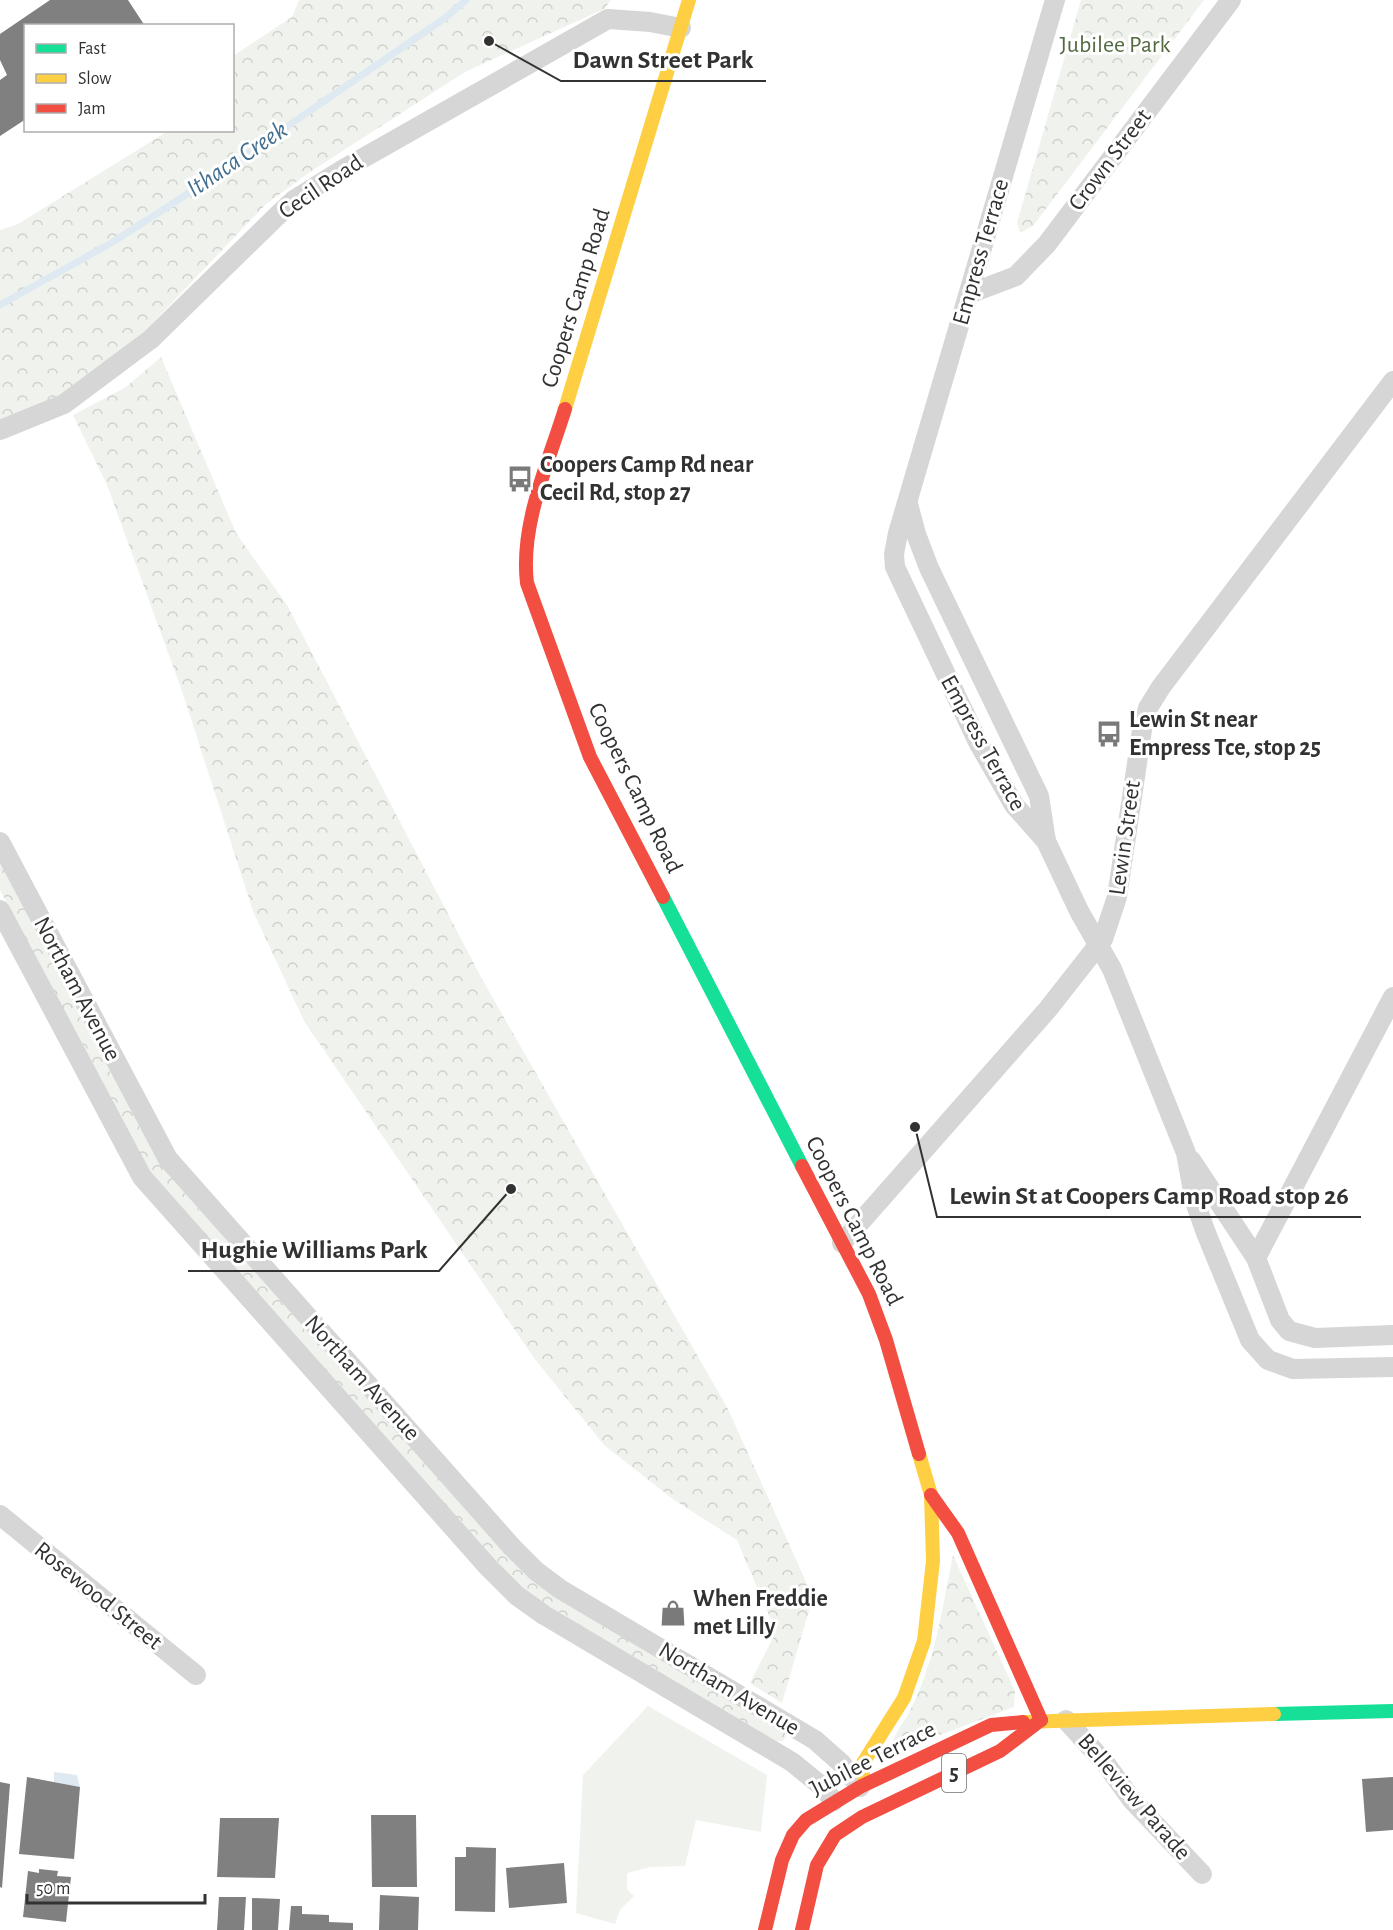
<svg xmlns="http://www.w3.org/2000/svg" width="1393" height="1930" viewBox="0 0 1393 1930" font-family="'Alegreya Sans',sans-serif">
<defs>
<pattern id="forest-crowns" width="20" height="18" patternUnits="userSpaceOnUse" patternTransform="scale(1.5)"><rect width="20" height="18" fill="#f0f3ed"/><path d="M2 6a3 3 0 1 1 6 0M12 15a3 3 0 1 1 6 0" fill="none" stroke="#ced1cc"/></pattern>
</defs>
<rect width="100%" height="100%" fill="#fff"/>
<!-- green -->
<path fill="#f0f3ed" d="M648 1706 767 1775 761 1832 696 1820 685 1866 650 1867 627 1873V1889L634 1896 620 1910 615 1924 576 1913 583 1775Z"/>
<!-- forest -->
<g fill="url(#forest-crowns)">
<path d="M299 0H611L604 9 465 72 310 172 265 205 146 330 62 394 0 422V230L18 224 168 131 232 130 233 56 292 17Z"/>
<path d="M1081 0H1204L1033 226 1020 233 1017 223Z"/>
<path d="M161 357 236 533 287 605 482 979 728 1409 813 1597 782 1703 750 1683 776 1632 737 1540 674 1500 604 1445 534 1358 304 1021 253 911 182 691 107 485 73 415 126 387Z"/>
<path d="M0 862 153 1152 182 1190 505 1553 785 1731 786 1736 783 1741H776L549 1607 522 1588 495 1562 149 1172 0 890Z"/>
<path d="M953 1555 1015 1691 1014 1707 895 1752C888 1739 902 1726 908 1715 936 1660 941 1614 953 1555Z"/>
</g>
<!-- water -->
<path fill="#dee9f1" d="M54 1772 77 1775 80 1787 54 1782Z"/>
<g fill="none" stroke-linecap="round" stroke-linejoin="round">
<!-- stream -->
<path stroke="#dee9f1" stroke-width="7" d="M0 305 113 242 212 178 445 18 466 0"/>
</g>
<!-- building -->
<g fill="#808080">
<path d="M50 0H128L145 26H26V119L0 136V80L7 75 0 60V34Z"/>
<path d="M27 1777 80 1787 74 1859 19 1854Z"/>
<path d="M1393 1777V1830L1366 1832 1362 1779Z"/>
<path d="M0 1782 10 1784 2 1888 0 1887Z"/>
<path d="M371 1815H416L417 1887H372Z"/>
<path d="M220 1818H279L275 1878 217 1877Z"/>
<path d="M466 1847 496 1848 495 1912 455 1911V1857H466Z"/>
<path d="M564 1863 567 1903 509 1908 506 1868Z"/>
<path d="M39 1869 58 1871 57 1876 71 1877 66 1922 23 1917 28 1871 39 1873Z"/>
<path d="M380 1895 419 1897 418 1930H379Z"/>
<path d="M219 1897H246L244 1930H217Z"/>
<path d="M252 1898 280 1899 278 1930H252Z"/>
<path d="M291 1906H302V1914L329 1915V1922L353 1923V1930H289Z"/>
</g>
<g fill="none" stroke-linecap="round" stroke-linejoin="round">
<!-- street -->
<g stroke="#d6d6d6" stroke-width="20">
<path d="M1055 0 898 533 894 554 895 567 978 742 1014 805 1046 841 1079 911 1112 969 1186 1153 1195 1202 1206 1233 1250 1340 1268 1360 1293 1369 1393 1367"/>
<path d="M969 294 1016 276 1047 244 1231 0"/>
<path d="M0 430 64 404 151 339 278 215 294 200 342 170 608 19 650 22 681 28"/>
<path d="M908 504 916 534 929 568 1039 796 1046 841"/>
<path d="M0 842 168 1159 512 1547 536 1571 560 1589 815 1740 841 1763 860 1787"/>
<path d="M0 910 142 1177 489 1568 516 1595 544 1615 792 1762 819 1784 834 1801"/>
<path d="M1191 1160 1256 1258 1280 1320 1289 1331 1315 1338 1393 1335"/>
<path d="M842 1243 1048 1009 1103 939 1117 897 1142 730 1148 708 1161 687 1393 381"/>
<path d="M1256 1258 1393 997"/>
<path d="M0 1515 196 1675"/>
<path d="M1066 1720 1106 1764 1132 1800 1202 1874"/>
</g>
<!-- fast -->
<g stroke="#16e098" stroke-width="14">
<path d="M663 897 802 1166"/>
<path d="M1274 1714 1393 1711"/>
</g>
<!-- slow -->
<g stroke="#ffcf43" stroke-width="14">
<path d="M565 409 689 0"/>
<path d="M1023 1722 1274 1714"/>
<path d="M866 1784 862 1772 863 1763 904 1698 924 1641 933 1561 931 1495 919 1454"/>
</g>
<!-- jam -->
<g stroke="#f24e42" stroke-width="14">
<path d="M565 409C548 464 520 525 527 583L590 757 663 897"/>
<path d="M802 1166 869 1294 886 1340 919 1454"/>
<path d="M931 1495 958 1533 1041 1720"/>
<path d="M765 1930 782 1860 793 1835 806 1820 860 1787 991 1725 1023 1722"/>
<path d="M802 1930 817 1865 835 1835 862 1817 1000 1751 1041 1720"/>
</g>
</g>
<!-- icons -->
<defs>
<g id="bus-bare" transform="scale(2.07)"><path d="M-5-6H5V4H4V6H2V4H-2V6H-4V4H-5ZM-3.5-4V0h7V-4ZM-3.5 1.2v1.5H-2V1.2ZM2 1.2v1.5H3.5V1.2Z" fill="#7a7a7a" stroke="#fff" stroke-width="2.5" paint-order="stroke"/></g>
<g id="shop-bare" transform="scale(2.07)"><path d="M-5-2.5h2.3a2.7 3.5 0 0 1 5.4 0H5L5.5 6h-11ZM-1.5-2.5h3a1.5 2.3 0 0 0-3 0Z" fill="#7a7a7a" stroke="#fff" stroke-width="2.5" paint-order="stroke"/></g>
</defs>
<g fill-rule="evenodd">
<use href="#bus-bare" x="520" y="479"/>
<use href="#bus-bare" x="1109" y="734"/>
<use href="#shop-bare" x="673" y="1613"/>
</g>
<g text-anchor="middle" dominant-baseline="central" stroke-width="6" stroke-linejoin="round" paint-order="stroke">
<!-- shield labels -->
<rect fill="#fff" stroke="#707070" stroke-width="1.5" x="942" y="1754" width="24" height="38" rx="4.5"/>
<g font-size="22" font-weight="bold" fill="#323232">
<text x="954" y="1773">5</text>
</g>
<!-- park labels -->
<g font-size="24" fill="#536b41" stroke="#fff">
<text x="1115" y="45">Jubilee Park</text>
</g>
<!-- street labels -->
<g font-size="24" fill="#323232" stroke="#fff">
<text transform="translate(1110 160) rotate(-53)">Crown Street</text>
<text transform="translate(321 187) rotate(-34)">Cecil Road</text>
<text transform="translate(981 252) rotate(-74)">Empress Terrace</text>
<text transform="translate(576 298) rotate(-73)">Coopers Camp Road</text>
<text transform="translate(983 743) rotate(61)">Empress Terrace</text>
<text transform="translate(635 788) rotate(64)">Coopers Camp Road</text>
<text transform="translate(1125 838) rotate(-82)">Lewin Street</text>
<text transform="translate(77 989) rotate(62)">Northam Avenue</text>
<text transform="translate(854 1221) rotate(63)">Coopers Camp Road</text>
<text transform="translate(362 1378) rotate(48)">Northam Avenue</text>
<text transform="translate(98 1596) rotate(39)">Rosewood Street</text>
<text transform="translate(729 1689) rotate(31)">Northam Avenue</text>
<text transform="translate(873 1759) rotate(-27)">Jubilee Terrace</text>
<text transform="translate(1134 1797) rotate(49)">Belleview Parade</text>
</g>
<!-- poi labels -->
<g font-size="24" font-weight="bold" fill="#323232" stroke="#fff" text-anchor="start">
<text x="540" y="465">Coopers Camp Rd near<tspan x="540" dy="28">Cecil Rd, stop 27</tspan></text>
<text x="1129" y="720">Lewin St near<tspan x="1129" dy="28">Empress Tce, stop 25</tspan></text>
<text x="693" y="1599">When Freddie<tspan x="693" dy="28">met Lilly</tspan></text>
</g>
<!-- water labels -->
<g font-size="26" font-style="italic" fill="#446f90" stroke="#fff">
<text transform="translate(237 159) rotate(-34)">Ithaca Creek</text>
</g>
</g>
<!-- callouts -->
<path fill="none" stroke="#323232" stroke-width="2" d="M489 41L561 81H766M915 1127L937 1217H1361M511 1189L439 1271H188"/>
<g fill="#323232" stroke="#fff" stroke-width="2">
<circle cx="489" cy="41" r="6"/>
<circle cx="915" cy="1127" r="6"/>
<circle cx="511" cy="1189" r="6"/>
</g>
<g font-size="26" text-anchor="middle" font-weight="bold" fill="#323232" stroke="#fff" stroke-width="6" stroke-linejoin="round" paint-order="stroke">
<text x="663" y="68">Dawn Street Park</text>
<text x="1149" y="1204">Lewin St at Coopers Camp Road stop 26</text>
<text x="314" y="1258">Hughie Williams Park</text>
</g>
<!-- legend -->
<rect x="24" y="24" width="210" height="108" fill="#ffffff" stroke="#adadad" stroke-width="1.5"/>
<rect x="36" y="44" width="30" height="9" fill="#16e098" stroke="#adadad" stroke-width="1.5"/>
<text x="78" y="54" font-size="18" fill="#323232">Fast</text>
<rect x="36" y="74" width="30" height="9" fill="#ffcf43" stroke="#adadad" stroke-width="1.5"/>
<text x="78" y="84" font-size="18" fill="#323232">Slow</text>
<rect x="36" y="104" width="30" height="9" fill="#f24e42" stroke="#adadad" stroke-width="1.5"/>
<text x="78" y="114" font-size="18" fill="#323232">Jam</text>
<!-- scale -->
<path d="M27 1894v9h178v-9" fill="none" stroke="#323232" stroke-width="3"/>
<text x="36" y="1894" font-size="18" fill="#323232" stroke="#ffffff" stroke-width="4.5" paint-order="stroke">50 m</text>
</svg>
